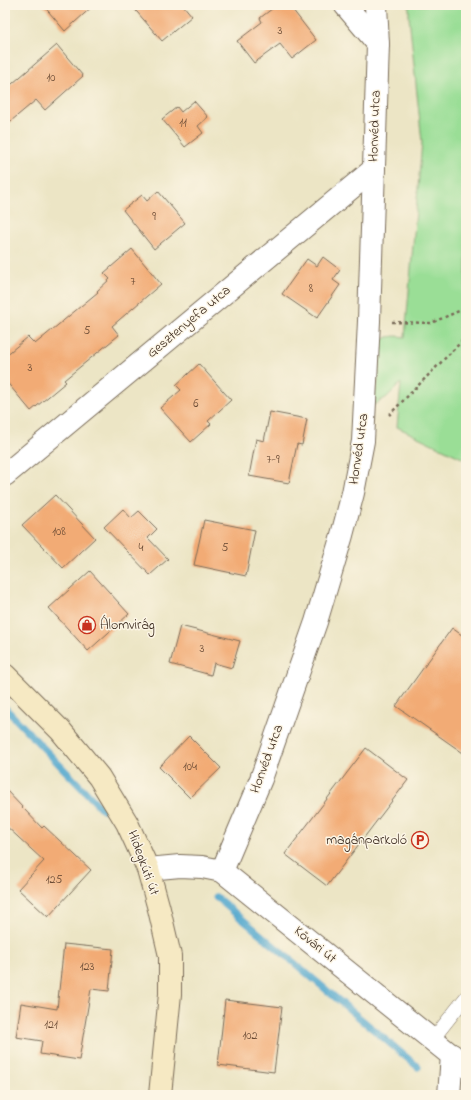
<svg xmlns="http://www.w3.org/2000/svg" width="471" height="1100" viewBox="0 0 471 1100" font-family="'Indie Flower',sans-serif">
<rect width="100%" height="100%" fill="#fcf5e5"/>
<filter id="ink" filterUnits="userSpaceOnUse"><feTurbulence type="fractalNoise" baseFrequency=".025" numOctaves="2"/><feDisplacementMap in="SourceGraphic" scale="8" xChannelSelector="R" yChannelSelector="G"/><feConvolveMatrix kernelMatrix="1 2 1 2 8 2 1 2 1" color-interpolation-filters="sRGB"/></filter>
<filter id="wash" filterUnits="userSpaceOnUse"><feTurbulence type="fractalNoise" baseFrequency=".012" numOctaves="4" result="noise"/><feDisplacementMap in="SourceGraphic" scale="16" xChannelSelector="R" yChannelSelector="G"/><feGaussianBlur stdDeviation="0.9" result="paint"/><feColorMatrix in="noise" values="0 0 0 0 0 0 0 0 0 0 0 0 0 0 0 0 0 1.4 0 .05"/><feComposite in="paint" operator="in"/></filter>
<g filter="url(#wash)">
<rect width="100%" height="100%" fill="#ece5c5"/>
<!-- green -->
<path fill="#9ade96" stroke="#6a845a" d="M409 5H466V460L397 427 401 383 387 397 374 405 372 402 378 383 376 345C384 336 393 335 405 337L422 142 409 17Z"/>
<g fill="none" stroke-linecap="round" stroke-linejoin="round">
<!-- stream -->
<g stroke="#52a8ce" stroke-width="7">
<path d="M5 708 103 810"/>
<path d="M216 897 418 1067"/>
</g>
</g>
<g id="blocks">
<!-- building -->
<g fill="#f2ab75">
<path d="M43 5H94L65 31Z"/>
<path d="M131 5H183L192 16 162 41Z"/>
<path d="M277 5H289L316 40 292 59 280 44 254 63 237 41 262 22 260 18Z"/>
<path d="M57 45 83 76 45 110 36 100 5 126V90Z"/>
<path d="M194 101 208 117 198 126 203 133 185 147 162 119 177 107 181 112Z"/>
<path d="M158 191 185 223 154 249 123 210 142 195 147 201Z"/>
<path d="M132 249 161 284 112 326 119 335 64 380 66 382 31 411 5 380V356L28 337 35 344 98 292 97 291 110 279 104 273Z"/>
<path d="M323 257 340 270 333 280 340 285 317 318 282 294 307 259 317 266Z"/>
<path d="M199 364 231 400 208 421 211 424 191 442 160 408 181 390 176 385Z"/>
<path d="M270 412 307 419 302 445 297 444 289 483 249 476 256 439 264 441Z"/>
<path d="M55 495 95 538 63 568 22 525Z"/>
<path d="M123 509 131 518 139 511 157 529 148 538 168 559 150 575 104 527Z"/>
<path d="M204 520 255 530 246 576 194 565Z"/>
<path d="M90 571 129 614 88 651 49 608Z"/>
<path d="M180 626 240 641 232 668 214 663 211 675 170 664Z"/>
<path d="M452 628 466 638V755L396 706Z"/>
<path d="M189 736 221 768 190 798 159 767Z"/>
<path d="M366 748 408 780 327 886 285 854Z"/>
<path d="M5 789 42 828 44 826 91 870 48 917 18 889 44 861 5 825Z"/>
<path d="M64 944 113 949 109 991 91 989 79 1060 40 1054 42 1041 16 1037 21 1003 57 1009Z"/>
<path d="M225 1000 282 1007 274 1072 218 1065Z"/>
</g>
</g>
</g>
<g filter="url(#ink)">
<use href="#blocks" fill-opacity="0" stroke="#796b58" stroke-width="1"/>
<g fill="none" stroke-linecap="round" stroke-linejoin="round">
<!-- lane casing -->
<g stroke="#796b58" stroke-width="14">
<path id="lane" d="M433 1039 466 997"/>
</g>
<!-- street casing -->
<g stroke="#796b58" stroke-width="24">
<g id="street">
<path d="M345 5 378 44"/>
<path d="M5 475 374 169"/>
<path d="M148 869 180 866 202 867 222 871 466 1067"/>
<path d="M222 871 261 779 316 622 342 535 353 493 363 441 369 321 378 44 376 5"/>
<path d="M449 1095 452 1055"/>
</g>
</g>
<!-- secondary casing -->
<g stroke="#796b58" stroke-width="24">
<path id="secondary" d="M5 675 61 731 99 777 127 823 148 869 159 909 170 956V994L160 1095"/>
</g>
<!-- path -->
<g stroke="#796b58" stroke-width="2.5" stroke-dasharray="3 3" stroke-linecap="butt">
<path d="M392 322 431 323 466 308"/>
<path d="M389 415 466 337"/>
</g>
<!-- lane -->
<use href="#lane" stroke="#fff" stroke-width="13"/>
<!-- street -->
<use href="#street" stroke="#fff" stroke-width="22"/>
<!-- secondary -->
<use href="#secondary" stroke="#f6e9c3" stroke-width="22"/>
</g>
</g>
<!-- icons -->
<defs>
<g id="shop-ring" transform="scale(0.9)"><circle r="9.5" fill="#fcf5e5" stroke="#c8321e" stroke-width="1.5"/><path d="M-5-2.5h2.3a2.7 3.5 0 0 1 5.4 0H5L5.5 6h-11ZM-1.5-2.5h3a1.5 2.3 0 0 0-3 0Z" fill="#c8321e"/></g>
<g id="parking-ring" transform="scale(0.9)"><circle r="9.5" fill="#fcf5e5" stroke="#c8321e" stroke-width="1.5"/><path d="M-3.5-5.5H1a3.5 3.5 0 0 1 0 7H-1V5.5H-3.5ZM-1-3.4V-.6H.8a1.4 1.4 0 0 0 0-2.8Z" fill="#c8321e"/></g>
</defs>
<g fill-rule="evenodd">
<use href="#shop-ring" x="87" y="625"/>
<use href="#parking-ring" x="420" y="840"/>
</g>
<g text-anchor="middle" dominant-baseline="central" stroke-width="3" stroke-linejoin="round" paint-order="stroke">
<!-- number labels -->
<g font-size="12" fill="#694a34">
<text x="280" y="31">3</text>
<text x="51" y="78">10</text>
<text x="183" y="123">11</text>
<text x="154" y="217">9</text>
<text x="133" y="282">7</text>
<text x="311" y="289">8</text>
<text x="87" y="331">5</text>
<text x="30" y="368">3</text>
<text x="196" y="404">6</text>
<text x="273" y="460">7-9</text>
<text x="59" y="532">108</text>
<text x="141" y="548">4</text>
<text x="225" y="548">5</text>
<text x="202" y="649">3</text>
<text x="190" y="767">104</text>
<text x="54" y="880">125</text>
<text x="87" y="967">123</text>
<text x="51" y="1025">121</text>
<text x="250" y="1036">102</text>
</g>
<!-- street labels -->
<g font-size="14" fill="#3b2a1e" stroke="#fcf5e5">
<text transform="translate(375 126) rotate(-88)">Honvéd utca</text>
<text transform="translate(189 322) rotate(-40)">Gesztenyefa utca</text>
<text transform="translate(359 449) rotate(-82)">Honvéd utca</text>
<text transform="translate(267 759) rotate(-70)">Honvéd utca</text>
<text transform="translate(143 863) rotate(70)">Hidegkúti út</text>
<text transform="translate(315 945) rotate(39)">Kővári út</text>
</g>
<!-- poi labels -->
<g font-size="14" fill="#3b2a1e" stroke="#fcf5e5" text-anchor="start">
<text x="100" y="625">Álomvirág</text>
<text x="407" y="840" text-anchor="end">magánparkoló</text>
</g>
</g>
<!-- margin -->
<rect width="471" height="1100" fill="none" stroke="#fcf5e5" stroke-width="20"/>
</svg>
